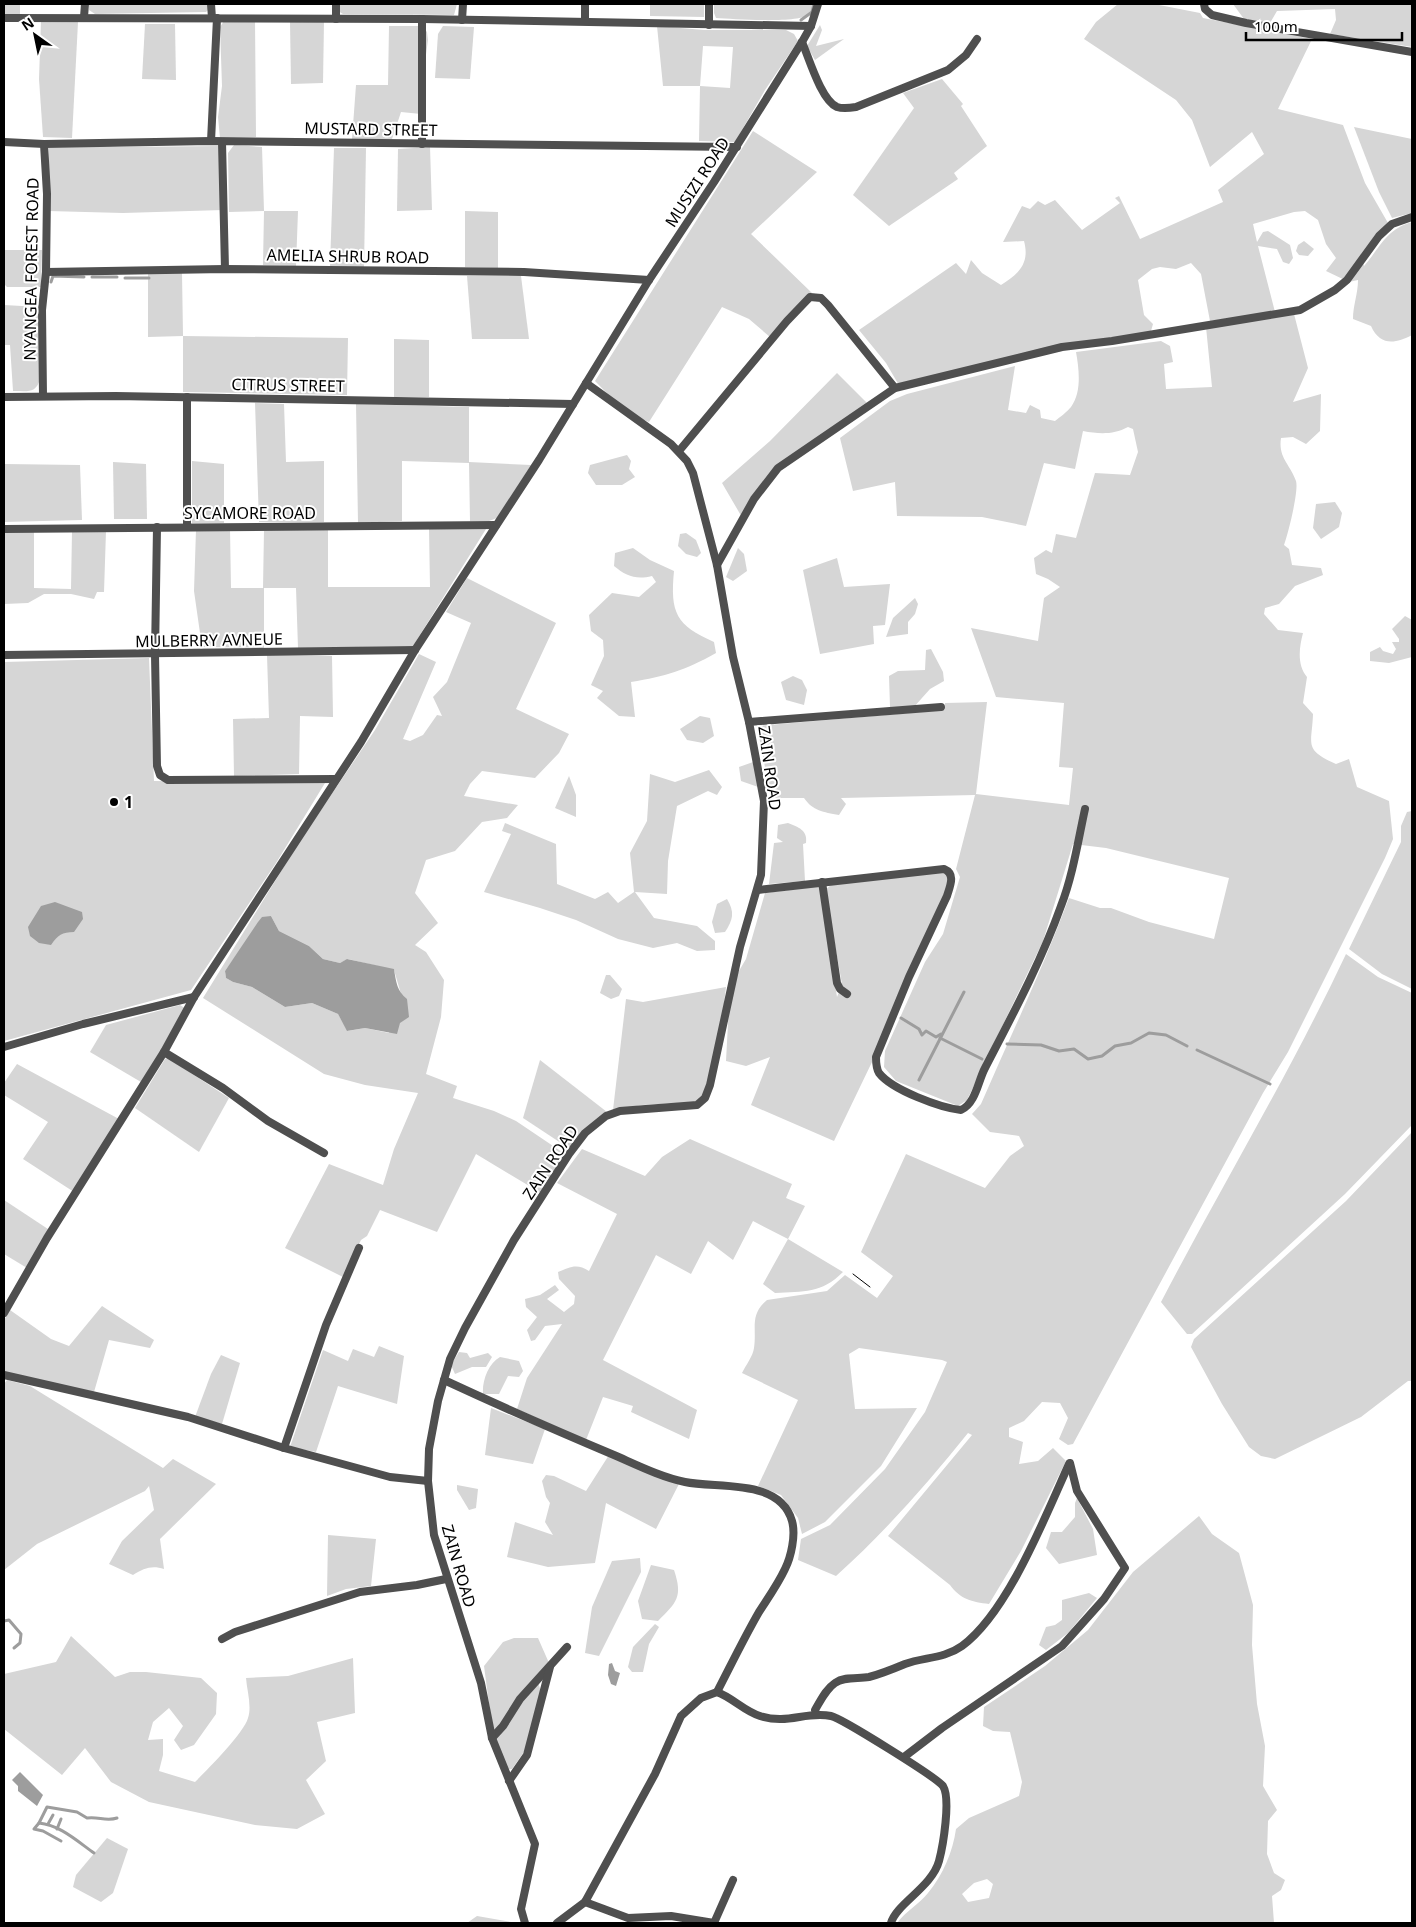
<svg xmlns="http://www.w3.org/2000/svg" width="1416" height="1927" viewBox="0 0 1416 1927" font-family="'Noto Sans',sans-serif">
<rect width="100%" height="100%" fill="#fff"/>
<!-- green -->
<g fill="#d6d6d6" fill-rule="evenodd">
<path d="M4 4H20V16L4 15Z"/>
<path d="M89 4H208V10L206 12 95 14 89 10Z"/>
<path d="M339 4H457L454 15 343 14 338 11Z"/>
<path d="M650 4H704V17L650 16Z"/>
<path d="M714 4H815C813 8 813 12 810 14 799 24 734 19 716 18L714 13Z"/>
<path d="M1118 4H1154L1200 13 1203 18 1312 39 1278 109 1343 125 1365 183 1388 223 1375 235 1361 254 1364 266C1380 248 1386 229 1412 222V335C1395 344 1380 346 1371 326L1353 319C1353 305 1358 294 1358 280L1349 282 1326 271 1336 258 1326 244 1318 220 1305 211 1294 212 1253 224 1257 242 1263 232 1268 231 1290 245 1293 258 1289 264 1283 262 1277 249 1258 246 1275 312 1210 321 1201 274 1191 263 1176 269 1160 267 1152 269 1138 280 1144 315 1153 324 1151 331 900 387 886 363 859 330 956 263 966 274 971 260 982 273 1001 285C1019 274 1030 263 1024 241L1003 242 1022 206 1030 209 1038 201 1045 205 1055 200 1082 230 1120 203 1115 198 1119 196 1140 239 1223 202 1218 190 1264 154 1252 132 1210 167 1192 120 1176 100 1084 39 1096 22Z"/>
<path d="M1233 4H1412V47L1330 34 1336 20 1335 9 1277 11 1270 23 1244 19Z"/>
<path d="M255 20 256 137 220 138 218 117 222 86 220 27 224 21Z"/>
<path d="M41 21 78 22 72 138 43 137 39 79Z"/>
<path d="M324 21 323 83 291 84 290 22Z"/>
<path d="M145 24H175L176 80 142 79Z"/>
<path d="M820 25 822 30 816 46 844 39 815 60 807 46Z"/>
<path d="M389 26H422L427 32 428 40 422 84 421 114 401 112 392 139H352L356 85H388Z"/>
<path d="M443 26 474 27 470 79 435 78 438 34Z"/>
<path d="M657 26 704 30H786L794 34 798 41 765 90 735 142 699 141 700 86H663ZM703 46 733 47 730 88 700 86Z"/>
<path d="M942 79 963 104 961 106 987 146 954 173 958 179 889 226 853 195 914 108 903 93Z"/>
<path d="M1354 127 1412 139V213L1392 218 1379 192Z"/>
<path d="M753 131 817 172 751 234 812 293 783 321 770 337 749 319 722 307 649 422 626 413 595 381Z"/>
<path d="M49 145 119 147 220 146 223 210 123 213 48 211Z"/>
<path d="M234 145 262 147 264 211H298L296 266 263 265 264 211 229 212 228 153Z"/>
<path d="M430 147 432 210 397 211 398 149Z"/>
<path d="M334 148H366L364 268 330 266Z"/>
<path d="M465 211 498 212V268L465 267Z"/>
<path d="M1304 241 1314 249 1308 256 1299 255 1296 251 1298 245Z"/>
<path d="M4 250H42L41 287H7L4 284Z"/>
<path d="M148 273H182L183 336 348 338 347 395 183 392V336L148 337Z"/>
<path d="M467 276H521L529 339H472Z"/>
<path d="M4 305 40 307V379C36 394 27 391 13 391L10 345H4Z"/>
<path d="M1294 314 1308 368 1293 402 1321 394 1320 431 1306 444 1293 437 1281 438C1278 458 1290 464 1296 481 1299 491 1288 534 1284 545L1289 549 1292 565 1321 568 1323 575 1295 586 1279 604 1265 608 1264 614 1278 630 1303 633C1299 648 1297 665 1307 677L1303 703 1313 714C1312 745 1303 749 1336 764L1349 759 1357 787 1389 801 1393 839 1385 858 1288 1052 1263 1093 1073 1444 1068 1445 1059 1439 1068 1418 1060 1403 1042 1402 1024 1421 1009 1428V1437L1023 1442 1019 1464 1038 1461 1053 1448 1066 1461 1021 1551 989 1604C972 1602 960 1599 950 1585L888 1536 972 1435 968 1433C927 1484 885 1532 836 1576L798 1560 801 1539 830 1525 885 1469 925 1412 947 1362 942 1360 859 1348 849 1354 855 1409 917 1408 881 1466 825 1522 802 1534 798 1518 781 1495 758 1486 798 1400 742 1373C746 1365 753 1356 754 1348 757 1328 749 1315 767 1300L827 1291 845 1275 877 1298 893 1276 861 1252 906 1154 985 1188 1010 1156 1024 1146 1019 1136 990 1132 972 1114 981 1104C1011 1035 1043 968 1069 898L1100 908H1111L1149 922 1214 939 1229 878 1106 848 1073 844 1043 941 967 1100 958 1106 896 1081 884 1067 885 1051 925 962 943 934 960 877 956 869 975 795 841 798 846 804 839 815C823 812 813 811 804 798H771L757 726 945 710V703L987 702 976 794 1069 805 1073 768 1059 767 1064 703 996 697 971 628 1038 641 1044 598 1060 587 1048 579 1036 574 1034 558 1046 550 1052 553 1056 534 1076 538 1095 473 1130 475 1138 452 1133 429 1128 427C1113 435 1099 434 1083 431L1075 469 1044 463 1026 526 982 517 897 516 895 482 853 491 840 438 890 401 907 394 1015 366 1008 410 1026 413 1030 405 1040 410 1041 418 1055 421C1060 417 1067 412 1071 407 1082 392 1079 369 1076 352L1161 341 1170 346 1173 362 1164 364 1166 389 1212 387 1206 327Z"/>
<path d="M394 339 429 340V397H394Z"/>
<path d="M837 373 870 406 777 468 743 519 722 483 770 441Z"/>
<path d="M255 403 284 404 286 462 324 461V522H259Z"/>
<path d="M356 404 469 407V462L531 465 497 518 489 521H470L469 463 402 461V521L358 523Z"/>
<path d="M627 455 631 461 629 469 635 477 622 485H596L588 473 590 465Z"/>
<path d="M192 461 224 464V523H192Z"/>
<path d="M113 462 146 464 147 519H114Z"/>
<path d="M4 464 80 465 82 520 4 522Z"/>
<path d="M1335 502 1342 513 1339 527 1321 539 1313 528 1316 504Z"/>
<path d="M230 529 231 588H263L264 530H328V587H430L429 529H486L413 646 298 648 296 588H264V648L202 647 194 591 196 530Z"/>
<path d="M34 531V588L71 589 72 531H106L104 592H97L94 599 71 594H44L28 603 4 604V532Z"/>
<path d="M686 533 696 540 701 553 697 557 686 554 678 546 680 534Z"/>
<path d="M633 548 650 560 674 571C670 613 676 625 714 642L716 653C684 671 666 676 631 682L635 717 619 716 597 698 603 691 591 685 604 656 603 640 591 631 589 615 612 593 639 597 656 582 652 576C636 580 626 576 614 566L615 553Z"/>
<path d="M738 548 744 554 747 571 733 581 726 577Z"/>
<path d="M837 558 844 587 890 584 885 625 873 626 874 644 820 654 803 570Z"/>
<path d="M467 578 556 623 516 709 569 734 559 753 535 778 482 771 470 784 464 796 518 805 507 818 482 822 455 851 426 860 415 893 438 923 415 945 426 952 444 980 441 1017 426 1074 457 1086 453 1098 494 1111 516 1121 565 1154 541 1193 476 1154 437 1232 380 1210 367 1236 361 1240 343 1277 285 1248 329 1164 383 1185 394 1149 418 1093 365 1085 324 1074 203 998 298 844 375 730 419 654 436 662 403 739 410 741 423 735 437 715 442 716 433 697 447 682 471 623 446 612ZM271 916 279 931 309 946 323 959 340 963 348 959 394 970 401 994 389 1033 365 1028 348 1031 338 1014 312 1003 285 1007 252 987 233 982 226 978 225 971 240 950Z"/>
<path d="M915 598 918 604 915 614 908 622V634L886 637 893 618Z"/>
<path d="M1405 616 1412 620V657L1389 663 1370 661V652L1380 647 1383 651 1393 654 1396 649 1392 642H1399V639L1392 629Z"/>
<path d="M931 649 943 672 944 681 930 689 913 708 890 707 889 676 898 671 925 670 926 650Z"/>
<path d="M267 655 332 656 333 717 300 716 299 774 234 776 233 719 269 718Z"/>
<path d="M149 658 154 781 325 783 276 863 191 990 4 1041V662Z"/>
<path d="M793 676 802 680 807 690 804 705 786 700 781 682Z"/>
<path d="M700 716 710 718 714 736 703 743 687 740 680 729Z"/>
<path d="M756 761 761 788 741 781 739 767Z"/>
<path d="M709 770 722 787 717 795 708 791 677 806 668 861 667 894 635 892 654 918 697 926 715 941V950L697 951 677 943 653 948 618 939 576 920 540 908 484 892 511 834 502 831 505 823 556 844 557 884 595 899 608 892 618 903 634 892 630 853 647 821 650 774 675 782Z"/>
<path d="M569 776 576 795V817L555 808Z"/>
<path d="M1412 811V989L1382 974 1349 949 1401 842V826L1407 812Z"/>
<path d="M788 823C798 827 808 830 806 843L803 844 805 881 769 884 774 843 783 842 777 838 778 825Z"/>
<path d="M946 872 951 880 872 1062 834 1141 751 1105 770 1057 746 1066 726 1061 730 986 746 959 765 893 820 886 837 997 842 984 825 890 831 885Z"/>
<path d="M727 899C735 912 733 920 725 932L715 933 712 922 717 904Z"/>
<path d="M1346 954 1378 977 1412 993V1125L1345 1194 1192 1334H1187L1161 1302C1222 1185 1290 1073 1346 954Z"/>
<path d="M606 975H610L622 989 619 996 611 999 600 993Z"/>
<path d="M726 987 715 1078 706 1095 695 1102 642 1105 613 1110 626 999 643 1002Z"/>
<path d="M180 1005 186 1009 183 1015 141 1082 90 1052 106 1025Z"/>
<path d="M168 1058 229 1098 199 1152 135 1108 165 1059Z"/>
<path d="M540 1060 607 1112 570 1149 523 1118Z"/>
<path d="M17 1064 119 1119 74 1192 23 1159 48 1122 4 1095V1083Z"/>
<path d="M1412 1132V1381H1408L1361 1417 1275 1459 1261 1456 1249 1447 1222 1404 1191 1347 1194 1339 1346 1201Z"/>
<path d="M690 1139 792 1184 786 1198 805 1206 788 1239 843 1272C821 1294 804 1291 775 1293L763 1284 788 1239 753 1221 733 1260 708 1241 691 1274 656 1255 603 1360 697 1410 689 1439 631 1412 633 1406 603 1397 586 1440 517 1409 527 1378 562 1324 545 1326 535 1340 531 1341 527 1330 537 1317 526 1307 525 1299 540 1295 555 1285 559 1290 547 1299 564 1312 574 1304 575 1296 559 1279 558 1272C570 1267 577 1263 589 1271L617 1214 557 1183 582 1149 645 1176 662 1157Z"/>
<path d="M4 1200 51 1231 27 1268 4 1254Z"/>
<path d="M102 1306 154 1340 150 1348 109 1340 94 1392 4 1372V1320L10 1310 51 1339 69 1346Z"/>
<path d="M379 1346 404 1356 397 1404 338 1386 316 1452 290 1447 323 1350 348 1361 353 1349 374 1357Z"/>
<path d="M459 1352 467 1353 470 1358 488 1353 492 1357 486 1367H472L455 1374 451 1365Z"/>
<path d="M221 1355 240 1363 222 1424 195 1417 211 1374Z"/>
<path d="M500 1357 519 1361 523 1371 519 1377 508 1376 499 1394H483C482 1381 488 1364 500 1357Z"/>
<path d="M7 1380 30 1386 163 1468 173 1459 216 1484 160 1539 164 1569C152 1565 144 1568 133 1575L109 1564 122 1541 154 1510 149 1486 145 1491 37 1544 4 1570V1384Z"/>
<path d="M491 1408 545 1429 533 1464 485 1455Z"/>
<path d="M609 1455 680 1482 656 1529 606 1503 595 1563 548 1567 507 1557 515 1522 553 1535 545 1522 550 1503 546 1497 542 1481 546 1475 554 1476 586 1491Z"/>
<path d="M457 1485 478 1489 476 1508 469 1510 457 1490Z"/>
<path d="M1077 1498 1093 1529 1097 1555 1059 1564 1046 1548 1051 1532H1062L1075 1517V1503Z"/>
<path d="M1199 1516 1212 1534 1239 1553 1253 1605 1252 1645 1257 1704 1265 1746 1263 1786 1277 1810 1268 1821 1267 1854 1274 1873 1285 1880 1281 1890 1272 1896 1274 1923H897C906 1911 919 1904 928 1893 943 1875 953 1851 956 1829L969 1818 1019 1796 1022 1782 1010 1732 993 1731 983 1726 984 1707 1045 1666 1088 1630 1133 1572ZM987 1879 993 1884 989 1898 968 1902 962 1894 974 1883Z"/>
<path d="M328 1535 376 1539 371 1586 346 1589 327 1596Z"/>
<path d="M640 1558 641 1572 599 1656 585 1653 592 1607 612 1561Z"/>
<path d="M651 1565 674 1570C683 1597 677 1602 658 1621L642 1619 638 1601Z"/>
<path d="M1089 1593 1097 1598 1068 1633 1046 1650 1039 1645 1046 1627 1055 1625 1062 1620V1600Z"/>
<path d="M655 1624 659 1627 649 1644 643 1672H632L628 1667 633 1647Z"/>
<path d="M71 1636 115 1677 130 1672H146L201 1678 217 1693 216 1714 194 1745 181 1750 174 1740 183 1726 169 1708 153 1722 148 1740 163 1739V1755L159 1771 195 1782C207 1770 244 1733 248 1718 252 1706 247 1691 246 1678L288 1676 353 1658 355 1713 317 1722 326 1761 306 1780 325 1814 297 1829 255 1825 149 1802 111 1782 85 1748 62 1775 4 1729V1674L56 1662Z"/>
<path d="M514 1638H538L549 1663 536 1676 543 1698 528 1746 512 1769 504 1770 492 1726 484 1666 503 1642Z"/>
<path d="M107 1838 128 1849 113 1893 101 1902 73 1887 76 1875Z"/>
<path d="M477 1916 511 1922 514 1923H467Z"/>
</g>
<!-- water -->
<g fill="#9d9d9d">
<path d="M55 902 82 912 83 919 74 932C62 932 58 935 51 945L39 943 30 936 28 927 41 906Z"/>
<path d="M271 916 279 931 309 946 323 959 340 963 347 959 394 969C396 982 397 991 407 999L409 1017 400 1023 397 1034 365 1028 347 1031 338 1014 312 1003 285 1007 252 987 233 982 226 978 225 971 258 922 262 917Z"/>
<path d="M612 1663 615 1671 620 1673 616 1686 611 1684 608 1675 609 1664Z"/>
<path d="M20 1772 43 1795 37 1806 18 1791V1786L12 1780Z"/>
</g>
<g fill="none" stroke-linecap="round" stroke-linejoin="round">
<!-- stream -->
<g stroke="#9d9d9d" stroke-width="3">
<path d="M801 20 812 12 814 4"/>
<path d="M92 277H117"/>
<path d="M125 278H149"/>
<path d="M51 282 53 276 84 277"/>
<path d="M901 1018 919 1029 922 1035 926 1031 936 1037 941 1034"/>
<path d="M940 1038 982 1059"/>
<path d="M1007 1044 1041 1045 1059 1051 1074 1049 1088 1059 1102 1056 1115 1046 1131 1043 1149 1033 1166 1035 1187 1046"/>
<path d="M1197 1050 1270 1084"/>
<path d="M919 1080 964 992"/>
<path d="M4 1621 9 1620 21 1634 20 1643 14 1648"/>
<path d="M39 1823 47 1807 77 1812 87 1818C98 1816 106 1822 117 1818"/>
<path d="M48 1824 53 1815"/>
<path d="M57 1829 61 1819"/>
<path d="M61 1841 43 1831 34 1829 39 1823C60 1825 77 1841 94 1853"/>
</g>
<!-- street -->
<g stroke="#4f4f4f" stroke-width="8">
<path d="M211 4 212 18"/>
<path d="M585 4V21"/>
<path d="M1204 4 1205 9 1212 15 1246 23 1412 52"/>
<path d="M84 17 85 4"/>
<path d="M4 18 422 19 811 26"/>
<path d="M336 19V4"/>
<path d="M462 20 463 4"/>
<path d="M709 25V4"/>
<path d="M802 42C809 58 821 100 837 107 843 109 850 108 856 107L948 70 966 55 977 39"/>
<path d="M211 141 217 18"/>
<path d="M4 142 44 144 211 141 737 147"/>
<path d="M222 142 225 269"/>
<path d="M422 144V19"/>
<path d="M46 272 225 269 524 272 649 280"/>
<path d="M43 396 42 310 46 272 47 194 44 144"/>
<path d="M4 397 116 396 573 404"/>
<path d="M187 397V527"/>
<path d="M679 451 787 321 810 297 821 298 828 305 895 388"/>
<path d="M157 527 155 655 157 766 160 775 168 780 335 779"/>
<path d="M4 529 496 525"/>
<path d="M717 565 754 499 778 468 895 388 1062 347 1112 341 1300 310 1335 290 1347 280 1379 236 1392 224 1412 217"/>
<path d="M4 655 415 650"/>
<path d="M749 722 941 707"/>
<path d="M822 882 837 983 840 989 847 994"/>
<path d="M758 890 944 869C956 874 950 886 947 896L909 977 876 1057C876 1063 876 1068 879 1073 892 1090 941 1108 961 1110 976 1103 978 1081 985 1068 1013 1014 1041 962 1061 906 1073 875 1078 841 1085 809"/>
<path d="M4 1047 83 1024 194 997"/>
<path d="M164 1052 223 1088 268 1121 324 1153"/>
<path d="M4 1313 47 1238 164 1052 194 997 361 742 415 650 539 460 649 280 714 182 802 42 811 26 818 4"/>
<path d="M4 1375 188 1417 284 1448 390 1477 428 1481"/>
<path d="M444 1380C500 1406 557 1431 614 1455 637 1465 661 1477 685 1482 718 1489 780 1478 792 1521 796 1535 791 1557 785 1569 778 1584 768 1598 759 1612 744 1638 731 1665 717 1692"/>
<path d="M284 1448 326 1325 359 1248"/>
<path d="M222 1639 235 1632 360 1592 417 1585 446 1579"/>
<path d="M816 1713 815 1710C821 1700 826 1689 835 1683 845 1676 858 1679 869 1677 881 1674 893 1669 905 1664 924 1657 944 1659 962 1646 1008 1612 1045 1517 1069 1464"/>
<path d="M492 1738 503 1726 520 1699 567 1647"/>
<path d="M904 1757 942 1728 1062 1646 1104 1599 1125 1568 1077 1491 1070 1463"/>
<path d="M509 1781 527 1755 550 1667"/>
<path d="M585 1902 628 1918 671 1916 714 1923"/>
<path d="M525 1923 521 1909 535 1844 492 1738 481 1683 434 1535 428 1481 429 1449 438 1401 450 1359 465 1328 514 1240 569 1154 585 1133 606 1116 620 1111 697 1105 705 1098 710 1085 740 947 761 875 764 801 749 722 733 657 717 565 693 473 687 461 671 444 586 383"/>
<path d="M557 1923 585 1902 655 1774 681 1716 701 1698 717 1692C733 1698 744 1711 760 1716 788 1725 805 1711 831 1716 841 1718 936 1777 943 1786 951 1799 943 1846 939 1861 932 1887 896 1904 891 1923"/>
<path d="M714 1923 733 1880"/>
</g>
<!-- tram -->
<path stroke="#000" stroke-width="1" d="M853 1274 870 1287"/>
</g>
<!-- markers -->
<circle fill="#000" stroke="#fff" stroke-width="2" cx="114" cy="802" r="5"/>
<g text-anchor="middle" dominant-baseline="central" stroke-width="4" stroke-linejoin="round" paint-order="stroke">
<!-- street labels -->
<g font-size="16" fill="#000" stroke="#fff">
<text transform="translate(371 129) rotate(1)">MUSTARD STREET</text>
<text transform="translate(697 182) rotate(-57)">MUSIZI ROAD</text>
<text transform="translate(348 256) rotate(1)">AMELIA SHRUB ROAD</text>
<text transform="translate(31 269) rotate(-89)">NYANGEA FOREST ROAD</text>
<text transform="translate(288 385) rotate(1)">CITRUS STREET</text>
<text x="250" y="513">SYCAMORE ROAD</text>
<text transform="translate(209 640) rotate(-1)">MULBERRY AVNEUE</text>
<text transform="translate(770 768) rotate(82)">ZAIN ROAD</text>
<text transform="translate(550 1162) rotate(-56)">ZAIN ROAD</text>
<text transform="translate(459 1566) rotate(74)">ZAIN ROAD</text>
</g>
<!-- poi labels -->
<g font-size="16" font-weight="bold" fill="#000" stroke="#fff" text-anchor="start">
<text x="124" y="802">1</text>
</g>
</g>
<!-- border -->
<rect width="1416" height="1927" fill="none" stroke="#000000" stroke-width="10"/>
<!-- north arrow -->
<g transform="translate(35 35) rotate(327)" stroke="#ffffff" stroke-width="4" paint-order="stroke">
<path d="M0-4L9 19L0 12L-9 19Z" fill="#000000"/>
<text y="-8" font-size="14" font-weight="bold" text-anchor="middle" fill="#000000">N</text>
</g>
<!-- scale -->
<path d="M1246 32v8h156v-8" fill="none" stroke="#000000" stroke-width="2.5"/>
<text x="1254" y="32" font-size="15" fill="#000000" stroke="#ffffff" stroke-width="4" paint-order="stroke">100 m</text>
</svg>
